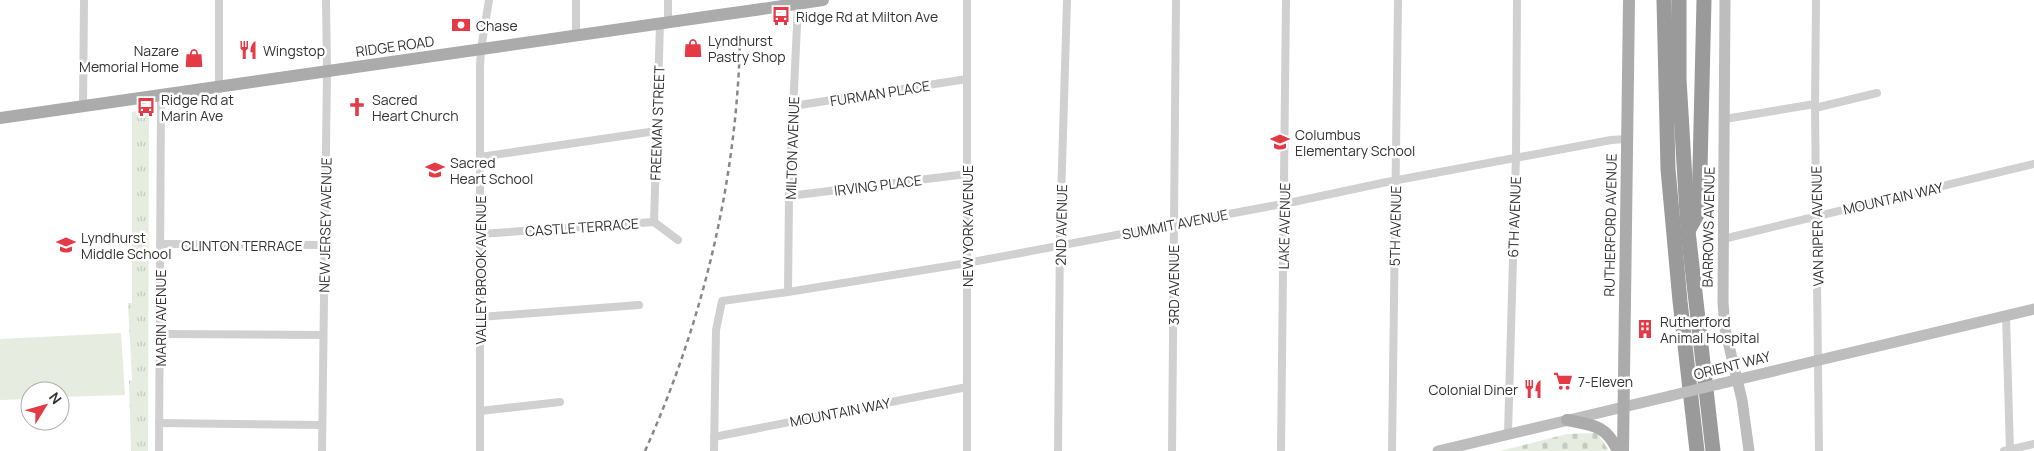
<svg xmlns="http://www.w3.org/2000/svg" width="2034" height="451" viewBox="0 0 2034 451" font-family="Manrope,sans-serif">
<defs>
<pattern id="grass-tufts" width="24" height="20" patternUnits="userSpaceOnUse" patternTransform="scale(1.25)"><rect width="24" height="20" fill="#e6ecdf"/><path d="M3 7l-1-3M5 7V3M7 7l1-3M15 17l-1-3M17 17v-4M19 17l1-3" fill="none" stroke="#c6cbc0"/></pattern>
<pattern id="cemetery-stones" width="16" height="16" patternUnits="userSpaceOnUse" patternTransform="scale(1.25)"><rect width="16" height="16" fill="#e6ecdf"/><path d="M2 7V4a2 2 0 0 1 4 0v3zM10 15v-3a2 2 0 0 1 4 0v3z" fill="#c6cbc0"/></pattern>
</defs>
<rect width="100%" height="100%" fill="#fff"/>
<!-- grass -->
<path fill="url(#grass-tufts)" d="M149 109 148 451H131L129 381 132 380 128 303H132V112Z"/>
<!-- cemetery -->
<path fill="url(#cemetery-stones)" d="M1597 433 1609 451H1500L1567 434Z"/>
<!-- green -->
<path fill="#e6ecdf" d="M121 333 125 395 60 397V391H30V399L0 400V339Z"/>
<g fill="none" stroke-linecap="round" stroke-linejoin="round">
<!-- street -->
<g stroke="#d0d0d0" stroke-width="8">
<path d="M668 0V22"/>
<path d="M1816 0 1815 108 1819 451"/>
<path d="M576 36V0"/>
<path d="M219 87V0"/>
<path d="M83 106 84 0"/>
<path d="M793 106 967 79"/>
<path d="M1815 108 1877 93"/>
<path d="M1725 119 1815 104"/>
<path d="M480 157 656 131"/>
<path d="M789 196 967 174"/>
<path d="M654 222 660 24"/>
<path d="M480 234 654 222 678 240"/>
<path d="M1723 239 2034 164"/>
<path d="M160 244 324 245"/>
<path d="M788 292 789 196 798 4"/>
<path d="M2006 316 2010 451"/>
<path d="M480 317 639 305"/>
<path d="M160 334 323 335"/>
<path d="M480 411 560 402"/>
<path d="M159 423 322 425"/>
<path d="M1508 433 1516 156 1517 0"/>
<path d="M714 437 967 387"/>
<path d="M159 451 161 95"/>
<path d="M322 451 327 71 326 0"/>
<path d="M480 451V66L481 49 489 0"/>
<path d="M714 451 716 330 722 301 788 292 967 263 1293 202 1387 182 1611 140 1626 139"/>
<path d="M967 451V0"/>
<path d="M1058 451 1060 234 1067 0"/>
<path d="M1172 451 1176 0"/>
<path d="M1281 451 1286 0"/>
<path d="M1392 451 1398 0"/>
<path d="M2004 451 2034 444"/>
</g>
<!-- secondary -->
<g stroke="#bdbdbd" stroke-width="11">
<path d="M1725 0 1723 302 1725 329 1742 400 1749 451"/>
<path d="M1719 384 2034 309"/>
<path d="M1438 451 1670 396"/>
</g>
<!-- primary -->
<g stroke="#ababab" stroke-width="12">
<path d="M755 10 823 0"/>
<path d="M0 118 719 15"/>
<path d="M1567 420C1593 425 1606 425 1618 451"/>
<path d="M1623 451 1629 0"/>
</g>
<!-- highway -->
<g stroke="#9a9a9a" stroke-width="15">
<path d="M1664 0 1668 169 1680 301 1697 451"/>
<path d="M1679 0V79L1688 231 1713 451"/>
<path d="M1688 231 1699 211 1704 0"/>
</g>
<!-- rail -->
<path stroke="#888" stroke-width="2.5" stroke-dasharray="5 4" stroke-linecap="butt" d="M645 451C703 322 737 180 740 39"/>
<!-- secondary-bridge -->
<path stroke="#bdbdbd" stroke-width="11" d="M1670 396 1719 384"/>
<!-- primary-bridge -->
<path stroke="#ababab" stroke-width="12" d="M719 15 755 10"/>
</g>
<!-- icons -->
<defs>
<g id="bus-bare" transform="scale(1.5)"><path d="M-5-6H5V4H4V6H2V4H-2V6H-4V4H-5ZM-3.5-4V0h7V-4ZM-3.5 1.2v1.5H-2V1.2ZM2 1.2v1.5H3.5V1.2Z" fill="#e63946" stroke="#fff" stroke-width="2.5" paint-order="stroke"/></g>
<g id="bank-bare" transform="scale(1.5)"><path d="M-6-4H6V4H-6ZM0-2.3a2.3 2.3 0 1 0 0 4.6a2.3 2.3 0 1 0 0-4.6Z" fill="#e63946" stroke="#fff" stroke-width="2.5" paint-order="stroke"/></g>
<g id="shop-bare" transform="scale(1.5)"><path d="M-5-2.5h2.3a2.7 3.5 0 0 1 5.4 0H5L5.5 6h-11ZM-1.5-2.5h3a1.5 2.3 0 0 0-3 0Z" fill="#e63946" stroke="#fff" stroke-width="2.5" paint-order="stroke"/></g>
<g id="restaurant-bare" transform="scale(1.5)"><path d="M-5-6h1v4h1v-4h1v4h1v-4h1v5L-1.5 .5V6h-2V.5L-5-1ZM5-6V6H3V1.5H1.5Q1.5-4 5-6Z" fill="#e63946" stroke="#fff" stroke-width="2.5" paint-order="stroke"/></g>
<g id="church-bare" transform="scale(1.5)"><path d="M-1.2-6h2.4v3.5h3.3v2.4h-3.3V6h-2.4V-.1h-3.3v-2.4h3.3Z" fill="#e63946" stroke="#fff" stroke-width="2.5" paint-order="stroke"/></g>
<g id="school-bare" transform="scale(1.5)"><path d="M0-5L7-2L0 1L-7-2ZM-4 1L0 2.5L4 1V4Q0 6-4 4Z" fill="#e63946" stroke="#fff" stroke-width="2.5" paint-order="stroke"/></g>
<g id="building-bare" transform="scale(1.5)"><path d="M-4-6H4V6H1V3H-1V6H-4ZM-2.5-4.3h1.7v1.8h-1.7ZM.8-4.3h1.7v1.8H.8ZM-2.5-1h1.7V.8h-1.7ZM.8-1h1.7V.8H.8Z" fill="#e63946" stroke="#fff" stroke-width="2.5" paint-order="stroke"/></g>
<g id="supermarket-bare" transform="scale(1.5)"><path d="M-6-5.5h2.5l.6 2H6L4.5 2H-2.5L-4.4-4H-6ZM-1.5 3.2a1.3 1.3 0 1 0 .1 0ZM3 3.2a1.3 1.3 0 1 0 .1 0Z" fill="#e63946" stroke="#fff" stroke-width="2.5" paint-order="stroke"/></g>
</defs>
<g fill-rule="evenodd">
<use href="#bus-bare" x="781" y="16"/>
<use href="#bank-bare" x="461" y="25"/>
<use href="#shop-bare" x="693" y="48"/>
<use href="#restaurant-bare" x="248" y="50"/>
<use href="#shop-bare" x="194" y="58"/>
<use href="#bus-bare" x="146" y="107"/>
<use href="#church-bare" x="357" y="107"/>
<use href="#school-bare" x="1280" y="142"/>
<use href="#school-bare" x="435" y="170"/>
<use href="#school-bare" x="66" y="245"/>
<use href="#building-bare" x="1645" y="329"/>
<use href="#supermarket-bare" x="1563" y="381"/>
<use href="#restaurant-bare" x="1533" y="389"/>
</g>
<g text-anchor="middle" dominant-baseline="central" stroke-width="5" stroke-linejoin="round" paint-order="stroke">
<!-- poi labels -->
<g font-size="14" fill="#333" stroke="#fff" text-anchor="start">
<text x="796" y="16">Ridge Rd at Milton Ave</text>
<text x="476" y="25">Chase</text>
<text x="708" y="40">Lyndhurst<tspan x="708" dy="16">Pastry Shop</tspan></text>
<text x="179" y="50" text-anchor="end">Nazare<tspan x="179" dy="16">Memorial Home</tspan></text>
<text x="263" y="50">Wingstop</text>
<text x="161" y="99">Ridge Rd at<tspan x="161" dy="16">Marin Ave</tspan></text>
<text x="372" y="99">Sacred<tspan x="372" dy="16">Heart Church</tspan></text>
<text x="1295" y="134">Columbus<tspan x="1295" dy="16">Elementary School</tspan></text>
<text x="450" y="162">Sacred<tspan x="450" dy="16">Heart School</tspan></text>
<text x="81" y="237">Lyndhurst<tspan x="81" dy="16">Middle School</tspan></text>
<text x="1660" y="321">Rutherford<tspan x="1660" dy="16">Animal Hospital</tspan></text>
<text x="1578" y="381">7-Eleven</text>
<text x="1518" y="389" text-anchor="end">Colonial Diner</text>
</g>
<!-- street labels -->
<g font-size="14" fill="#333" stroke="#fff">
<text transform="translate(395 46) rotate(-8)">RIDGE ROAD</text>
<text transform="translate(880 93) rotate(-9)">FURMAN PLACE</text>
<text transform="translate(657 123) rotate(-88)">FREEMAN STREET</text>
<text transform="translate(792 148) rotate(-88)">MILTON AVENUE</text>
<text transform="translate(878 185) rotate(-7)">IRVING PLACE</text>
<text transform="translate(1893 198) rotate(-13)">MOUNTAIN WAY</text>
<text transform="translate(1514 217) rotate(-88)">6TH AVENUE</text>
<text transform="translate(1175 224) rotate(-11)">SUMMIT AVENUE</text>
<text transform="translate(325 225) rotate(-89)">NEW JERSEY AVENUE</text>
<text transform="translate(1061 225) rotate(-89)">2ND AVENUE</text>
<text transform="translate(1610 225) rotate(-89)">RUTHERFORD AVENUE</text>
<text transform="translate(967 226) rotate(-90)">NEW YORK AVENUE</text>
<text transform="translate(1284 226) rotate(-89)">LAKE AVENUE</text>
<text transform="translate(1395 226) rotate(-89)">5TH AVENUE</text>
<text transform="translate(1817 226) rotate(-91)">VAN RIPER AVENUE</text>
<text transform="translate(582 227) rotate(-4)">CASTLE TERRACE</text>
<text transform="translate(1708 227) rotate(-89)">BARROWS AVENUE</text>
<text x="242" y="245">CLINTON TERRACE</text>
<text transform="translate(480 270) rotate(-90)">VALLEY BROOK AVENUE</text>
<text transform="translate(1173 285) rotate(-90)">3RD AVENUE</text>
<text transform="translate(160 318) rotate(-90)">MARIN AVENUE</text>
<text transform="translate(1732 365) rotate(-14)">ORIENT WAY</text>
<text transform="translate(840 412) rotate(-11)">MOUNTAIN WAY</text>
</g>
</g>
<!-- north arrow -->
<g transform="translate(45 406) rotate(53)"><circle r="24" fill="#ffffff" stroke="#adadad"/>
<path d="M0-4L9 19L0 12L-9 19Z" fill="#e63946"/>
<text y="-8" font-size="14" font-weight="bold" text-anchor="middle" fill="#333333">N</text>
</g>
</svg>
